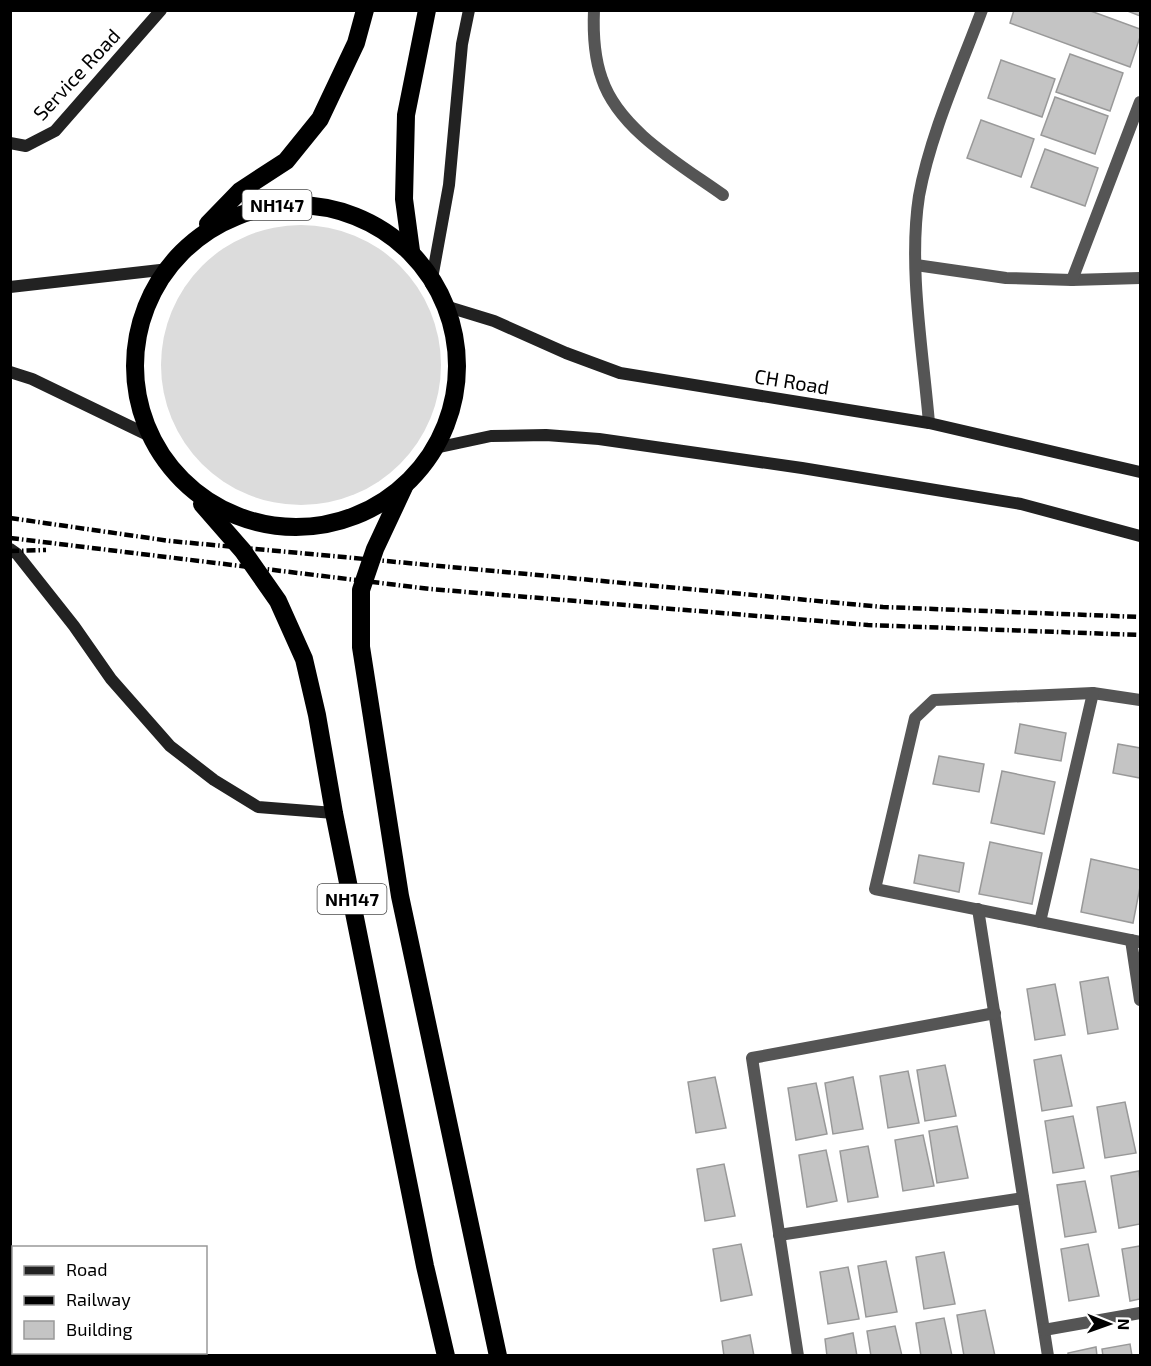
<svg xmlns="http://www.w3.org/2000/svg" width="1151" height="1366" viewBox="0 0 1151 1366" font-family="'Exo 2',sans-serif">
<rect width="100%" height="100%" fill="#fff"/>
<!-- green -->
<circle fill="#dcdcdc" cx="301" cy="365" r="140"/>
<!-- building -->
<g fill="#c4c4c4" stroke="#999" stroke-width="1.5">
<path d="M1014 10H1088L1140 29V37L1130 67 1010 23Z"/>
<path d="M1125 10H1140V16Z"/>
<path d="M1070 54 1123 73 1110 111 1056 92Z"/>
<path d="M1001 60 1055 79 1042 117 988 98Z"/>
<path d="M1055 97 1108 116 1095 154 1041 135Z"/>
<path d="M981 120 1034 139 1021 177 967 158Z"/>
<path d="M1045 149 1098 168 1085 206 1031 187Z"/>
<path d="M1020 724 1066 733 1061 761 1015 753Z"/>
<path d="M1118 744 1140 748V778L1113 773Z"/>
<path d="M939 756 984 764 979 792 933 784Z"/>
<path d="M1002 771 1055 782 1044 834 991 823Z"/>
<path d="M990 842 1042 853 1032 904 979 894Z"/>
<path d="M919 855 964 863 959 892 914 883Z"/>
<path d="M1091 859 1140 870V887L1133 923 1081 912Z"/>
<path d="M1108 977 1118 1029 1088 1034 1080 982Z"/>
<path d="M1055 984 1065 1035 1035 1040 1027 989Z"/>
<path d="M1061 1055 1072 1106 1042 1111 1034 1060Z"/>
<path d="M945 1065 956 1116 925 1121 917 1070Z"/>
<path d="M908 1071 919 1123 888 1128 880 1076Z"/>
<path d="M715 1077 726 1128 696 1133 688 1082Z"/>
<path d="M853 1077 863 1129 833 1134 825 1083Z"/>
<path d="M816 1083 827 1134 796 1140 788 1088Z"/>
<path d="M1125 1102 1136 1153 1105 1158 1097 1107Z"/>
<path d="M1073 1116 1084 1168 1053 1173 1045 1121Z"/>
<path d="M957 1126 968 1178 937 1183 929 1131Z"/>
<path d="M923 1135 934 1186 903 1191 895 1140Z"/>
<path d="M868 1146 878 1197 848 1202 840 1151Z"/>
<path d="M826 1150 837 1201 807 1207 799 1155Z"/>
<path d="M724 1164 735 1216 705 1221 697 1169Z"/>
<path d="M1139 1171 1140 1181V1224L1119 1228 1111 1176Z"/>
<path d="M1085 1181 1096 1232 1065 1237 1057 1185Z"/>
<path d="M741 1244 752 1295 721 1301 713 1249Z"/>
<path d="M1088 1244 1099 1296 1069 1301 1061 1249Z"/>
<path d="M1140 1246V1299L1130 1301 1122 1249Z"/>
<path d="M944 1252 955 1304 924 1309 916 1257Z"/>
<path d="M886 1261 897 1312 866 1317 858 1266Z"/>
<path d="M848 1267 859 1319 828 1324 820 1272Z"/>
<path d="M985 1310 995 1356H964L957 1315Z"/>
<path d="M944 1318 952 1356H921L916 1323Z"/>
<path d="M895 1326 902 1356H871L867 1331Z"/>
<path d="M853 1333 857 1356H827L825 1339Z"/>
<path d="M750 1335 754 1356H724L722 1341Z"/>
<path d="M1130 1344 1132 1356H1103L1102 1349Z"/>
<path d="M1096 1347 1097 1356H1068V1353Z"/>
</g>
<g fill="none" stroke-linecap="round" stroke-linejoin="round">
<!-- street -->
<g stroke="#555" stroke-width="12">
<path d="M594 10C593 33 594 57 602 79 619 130 681 165 723 195"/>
<path d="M916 265 1006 278 1072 280 1140 278"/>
<path d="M1072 280 1140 102"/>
<path d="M929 423C923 351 908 267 919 196 930 135 960 69 982 10"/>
<path d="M1140 700 1093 693 934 700 915 718 875 889 1140 942"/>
<path d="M978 909 1048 1356"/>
<path d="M1040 922 1093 693"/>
<path d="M1131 940 1140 1000"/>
<path d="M779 1235 1023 1198"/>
<path d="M1044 1330 1140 1313"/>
<path d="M798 1356 752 1058 995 1013"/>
</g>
<!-- secondary -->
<g stroke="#222" stroke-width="12">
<path d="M10 143 26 146 55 131 161 10"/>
<path d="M431 284 449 185 462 44 469 10"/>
<path d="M10 287 169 269"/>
<path d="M445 306 494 321 566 353 620 373 929 423 1140 472"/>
<path d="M10 372 32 379 150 436"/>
<path d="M435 448 491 436 546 435 599 439 802 468 1021 504 1140 536"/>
<path d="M10 549 17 554 74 626 111 679 170 746 214 780 258 807 334 813"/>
</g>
<!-- highway -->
<g stroke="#000" stroke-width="18">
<circle cx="296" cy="366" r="161"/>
<path d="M208 224 240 191 286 161 320 119 356 43 365 10"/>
<path d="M411 251 404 199 406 115 427 10"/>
<path d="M404 487 375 549 361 590V647L400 896 498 1356"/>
<path d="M202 504 243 551 278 601 304 659 317 715 334 813 425 1266 446 1356"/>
</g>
<!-- rail -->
<g stroke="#000" stroke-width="4.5" stroke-dasharray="9 3 1.5 3" stroke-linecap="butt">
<path d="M10 518 170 541 883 607 1140 617"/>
<path d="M10 538 430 589 868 625 1140 635"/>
<path d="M10 551 46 550"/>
</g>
</g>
<g text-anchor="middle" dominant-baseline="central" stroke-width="4.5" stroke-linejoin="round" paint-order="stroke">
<!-- shield labels -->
<g fill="#fff" stroke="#4c4c4c" stroke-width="1.5">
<rect x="242.5" y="190" width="69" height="30" rx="4.5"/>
<rect x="317.5" y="884" width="69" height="30" rx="4.5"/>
</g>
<g font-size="18" font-weight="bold" fill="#000">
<text x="277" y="205">NH147</text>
<text x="352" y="899">NH147</text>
</g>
<!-- street labels -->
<g font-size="20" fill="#000" stroke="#fff">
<text transform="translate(76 74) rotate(-47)">Service Road</text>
<text transform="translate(792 381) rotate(9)">CH Road</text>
</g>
</g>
<!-- border -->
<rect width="1151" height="1366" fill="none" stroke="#000000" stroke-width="24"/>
<!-- legend -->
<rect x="12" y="1246" width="195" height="108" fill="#ffffff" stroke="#999999" stroke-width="1.5"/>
<rect x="24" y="1266" width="30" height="9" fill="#222222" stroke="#999999" stroke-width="1.5"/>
<text x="66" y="1276" font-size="18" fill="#000000">Road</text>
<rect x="24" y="1296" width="30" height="9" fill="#000000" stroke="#999999" stroke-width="1.5"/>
<text x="66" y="1306" font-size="18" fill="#000000">Railway</text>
<rect x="24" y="1321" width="30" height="18" fill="#c4c4c4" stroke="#999999" stroke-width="1.5"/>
<text x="66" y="1336" font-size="18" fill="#000000">Building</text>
<!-- north arrow -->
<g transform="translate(1109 1324) rotate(91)" stroke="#ffffff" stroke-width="4.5" paint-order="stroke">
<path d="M0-4.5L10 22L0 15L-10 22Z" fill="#000000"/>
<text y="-9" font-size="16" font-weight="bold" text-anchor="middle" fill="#000000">N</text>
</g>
</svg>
